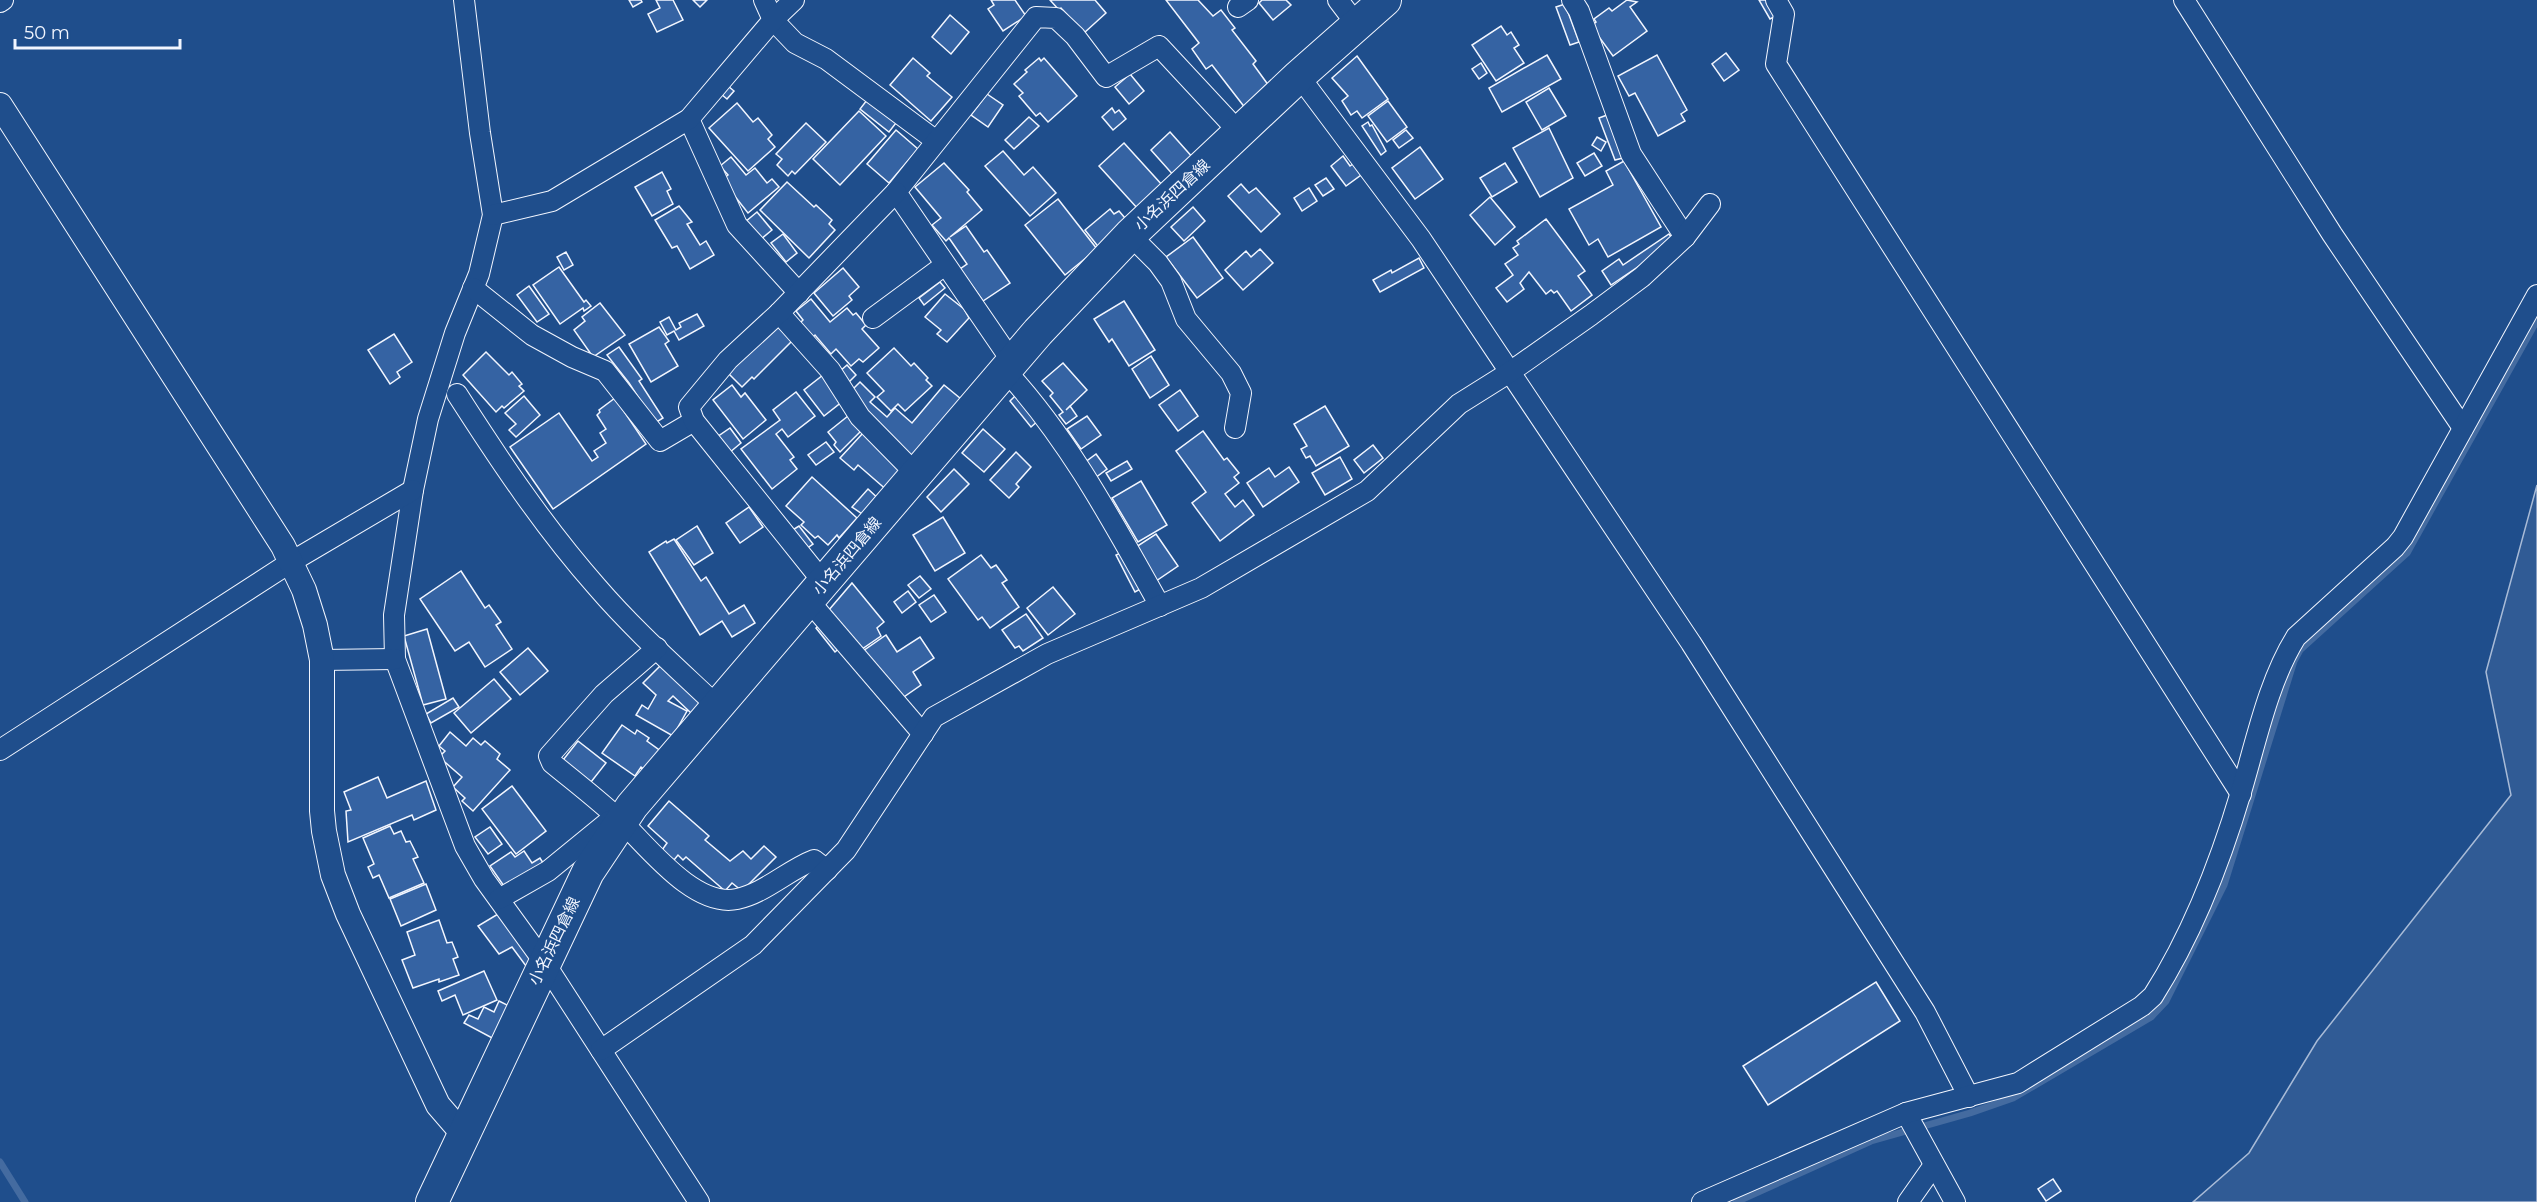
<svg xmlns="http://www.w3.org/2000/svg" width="2537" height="1202" viewBox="0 0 2537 1202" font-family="Montserrat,'Noto Sans JP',sans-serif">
<rect width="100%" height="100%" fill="#1f4e8c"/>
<!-- built -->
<path fill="#305b95" stroke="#a8bbd7" stroke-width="1.5" d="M2537 485V1202H2193L2249 1153 2317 1041 2511 795 2486 672Z"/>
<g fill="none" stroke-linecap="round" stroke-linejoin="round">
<!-- stream -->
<g stroke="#446ba0" stroke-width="7">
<path d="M0 1162 25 1202"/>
<path d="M1736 1202 1871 1141 1970 1113 2013 1098 2151 1017 2166 1001 2224 885 2294 661 2300 650 2407 553 2537 320"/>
</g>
</g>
<!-- building -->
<g fill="#3563a3" stroke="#f2f6ff" stroke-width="1.5">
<path d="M629 0H641L642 2 633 7Z"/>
<path d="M656 0H673L683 20 657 32 648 14 660 8Z"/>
<path d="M693 0H707L700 7Z"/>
<path d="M991 0H1015L1026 16 1003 31 988 9 994 5Z"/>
<path d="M1050 0H1095L1106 13 1084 33 1061 8 1059 10Z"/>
<path d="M1166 0H1198L1213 16 1221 10 1235 28 1232 30 1256 61 1253 64 1269 86 1246 109 1212 65 1206 69 1192 49 1199 43Z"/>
<path d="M1262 0H1286L1291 5 1273 20 1259 3Z"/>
<path d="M1627 0 1637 2 1630 7 1647 31 1613 56 1591 26 1596 22 1594 19 1609 8 1612 11Z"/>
<path d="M1759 0H1770L1778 15 1770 19Z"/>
<path d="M1565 4 1579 42 1570 45 1556 7Z"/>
<path d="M950 15 969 32 951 54 932 37Z"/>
<path d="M1501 26 1507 35 1511 32 1519 45 1514 48 1524 63 1496 81 1472 45Z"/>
<path d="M1726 53 1739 70 1724 81 1712 64Z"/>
<path d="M1547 55 1561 79 1502 112 1489 88Z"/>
<path d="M1657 55 1687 110 1681 114 1685 121 1658 136 1635 93 1629 96 1618 76Z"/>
<path d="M1357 56 1388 99 1362 118 1357 111 1351 115 1342 101 1348 96 1332 78Z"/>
<path d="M913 58 930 73 927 76 952 97 931 121 890 85Z"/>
<path d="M1039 58 1041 61 1044 58 1077 96 1048 122 1040 113 1036 116 1019 96 1023 93 1014 84 1027 72 1025 70Z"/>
<path d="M1481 63 1487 73 1479 79 1472 69Z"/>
<path d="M1130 74 1144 91 1129 104 1115 87Z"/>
<path d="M728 86 734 91 727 99 721 94Z"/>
<path d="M1549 88 1566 116 1542 130 1526 102Z"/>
<path d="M987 94 1003 105 988 127 971 115Z"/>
<path d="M867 100 896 123 889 132 860 109Z"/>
<path d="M1388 101 1407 127 1387 142 1368 116Z"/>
<path d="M737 103 753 122 758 118 772 135 768 139 775 147 748 171 709 128Z"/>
<path d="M1112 108 1115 113 1119 110 1126 119 1113 130 1102 117Z"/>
<path d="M859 111 886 136 840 185 813 159Z"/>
<path d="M1607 115 1623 158 1615 160 1599 118Z"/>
<path d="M1029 117 1039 126 1014 149 1005 140Z"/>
<path d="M1368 122 1370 126 1372 125 1386 151 1381 155 1362 126Z"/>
<path d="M806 123 826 142 795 174 792 171 788 176 777 165 782 159 776 154Z"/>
<path d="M1549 128 1573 178 1540 197 1513 148Z"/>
<path d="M896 130 918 149 889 183 867 164Z"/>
<path d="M1406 130 1413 138 1399 148 1393 140Z"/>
<path d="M1170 132 1194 159 1175 177 1151 150Z"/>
<path d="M1597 137 1606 142 1601 151 1592 145Z"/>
<path d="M1124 143 1163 186 1138 209 1099 166Z"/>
<path d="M1420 147 1443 179 1415 199 1392 168Z"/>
<path d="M1003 151 1024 175 1033 167 1056 193 1030 216 985 166Z"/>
<path d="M1594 153 1602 166 1585 176 1577 163Z"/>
<path d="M1343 156 1350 166 1353 164 1361 175 1346 186 1331 166Z"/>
<path d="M731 157 746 175 755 168 767 183 772 179 779 187 748 213 722 180 728 175 720 166Z"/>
<path d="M1624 161 1661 227 1608 257 1598 239 1589 245 1569 209 1613 185 1606 171Z"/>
<path d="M944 163 969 190 967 192 982 210 950 237 966 226 984 252 987 250 1010 283 983 301 960 269 967 264 949 238 946 241 932 225 941 218 915 187Z"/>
<path d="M1505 163 1517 182 1492 197 1480 178Z"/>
<path d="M662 172 671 189 667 191 673 204 652 216 635 187Z"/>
<path d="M1326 178 1334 189 1323 196 1315 185Z"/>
<path d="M787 182 814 207 816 205 832 220 829 224 835 230 809 258 760 210Z"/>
<path d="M1241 184 1249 193 1256 188 1280 214 1261 232 1228 196Z"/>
<path d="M1309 188 1317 201 1302 211 1294 198Z"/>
<path d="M1490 197 1515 227 1495 245 1470 215Z"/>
<path d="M1058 199 1097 249 1065 275 1025 225Z"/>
<path d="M679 206 692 222 687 224 700 245 706 241 714 255 690 269 677 246 672 248 655 220Z"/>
<path d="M1193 207 1205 221 1184 241 1171 227Z"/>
<path d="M1110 209 1114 214 1119 211 1130 224 1100 249 1085 230Z"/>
<path d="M757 212 772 230 760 240 745 222Z"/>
<path d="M1546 219 1585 271 1578 276 1592 295 1571 311 1557 291 1554 293 1551 290 1546 294 1529 272 1520 283 1524 289 1507 302 1496 288 1513 275 1505 264 1518 255 1513 248 1519 244 1517 241Z"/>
<path d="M783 234 797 253 786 262 771 243Z"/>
<path d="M1669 234 1675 242 1611 285 1602 271 1619 259 1623 265Z"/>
<path d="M1193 237 1223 278 1197 298 1166 257Z"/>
<path d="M1260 249 1273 263 1243 290 1225 270 1246 251 1251 257Z"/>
<path d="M566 252 573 265 564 270 557 257Z"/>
<path d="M1419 258 1424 268 1380 292 1373 280 1391 270 1392 273Z"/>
<path d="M559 267 584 302 586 300 591 306 584 311 583 308 560 324 533 285Z"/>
<path d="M843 268 859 287 849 296 852 300 833 316 814 293Z"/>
<path d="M940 282 945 288 924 305 919 298Z"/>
<path d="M529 286 549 314 537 322 517 295Z"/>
<path d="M945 294 964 309 969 318 947 342 937 334 941 330 925 317Z"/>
<path d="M811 299 830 322 847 308 853 315 856 313 866 325 862 329 879 348 863 362 859 359 851 366 836 349 831 354 815 335 812 338 800 323 803 320 796 311Z"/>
<path d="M1124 301 1155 350 1129 366 1112 339 1109 342 1094 319Z"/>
<path d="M600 303 625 335 593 357 574 330 585 321 582 317Z"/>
<path d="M697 314 704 326 679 340 674 331 667 335 660 322 669 317 676 330 681 327 679 323Z"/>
<path d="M776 325 792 341 754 379 752 377 742 387 728 373Z"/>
<path d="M659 327 669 341 665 344 678 366 651 382 629 344Z"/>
<path d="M394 334 412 362 397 372 400 377 390 384 368 350Z"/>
<path d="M619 347 642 379 639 381 663 418 655 423 629 383 607 355Z"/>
<path d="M894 348 911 366 914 363 928 378 926 380 932 386 905 411 898 404 891 411 877 397 884 391 867 373Z"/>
<path d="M486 352 509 375 512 372 522 384 519 386 524 391 504 408 502 406 496 412 463 375Z"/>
<path d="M1151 356 1169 385 1150 398 1132 369Z"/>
<path d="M1063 363 1087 390 1066 410 1070 406 1077 416 1066 424 1059 415 1063 412 1050 396 1053 393 1042 381Z"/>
<path d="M847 365 856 375 849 382 839 372Z"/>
<path d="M823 375 843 401 824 416 804 390Z"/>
<path d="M860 382 875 397 870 402 887 417 895 408 912 423 944 385 966 403 911 461 849 393Z"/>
<path d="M732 385 741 397 745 393 766 420 743 439 713 400Z"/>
<path d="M1180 390 1198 416 1178 431 1159 405Z"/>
<path d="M796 392 815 416 788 437 782 429 776 434 794 457 790 460 797 469 772 489 741 449 780 420 773 410Z"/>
<path d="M1017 394 1039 420 1031 427 1010 401Z"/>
<path d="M524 396 540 415 516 437 509 430 516 424 505 413Z"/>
<path d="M615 398 646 444 553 509 510 447 559 413 592 461 598 457 594 451 606 443 600 433 606 429 597 415 600 412 599 410Z"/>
<path d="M1325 406 1349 446 1316 466 1310 456 1306 458 1301 449 1307 446 1294 424Z"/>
<path d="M848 416 861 431 840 452 834 445 836 442 828 432Z"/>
<path d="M1087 416 1101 435 1081 449 1067 429Z"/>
<path d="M730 428 741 443 729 453 717 437Z"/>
<path d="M983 429 1005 449 984 472 962 453Z"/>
<path d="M1203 431 1224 460 1227 458 1239 473 1234 477 1239 483 1225 494 1235 507 1243 500 1254 515 1220 541 1192 503 1206 492 1176 451Z"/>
<path d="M863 433 906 472 889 492 858 465 854 470 840 458Z"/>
<path d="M826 442 834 452 816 465 808 455Z"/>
<path d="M1373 445 1383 458 1364 473 1354 460Z"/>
<path d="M1016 452 1031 467 1016 484 1019 487 1009 498 990 480Z"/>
<path d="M1096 454 1107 469 1095 478 1084 463Z"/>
<path d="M1340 457 1352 479 1325 495 1312 473Z"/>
<path d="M1127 461 1132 469 1111 481 1106 473Z"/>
<path d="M1289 467 1299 482 1263 507 1247 483 1269 468 1275 477Z"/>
<path d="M954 469 969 484 941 512 927 497Z"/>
<path d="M812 477 857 518 839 538 837 535 828 545 818 536 815 538 801 525 804 522 786 506Z"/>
<path d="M1141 481 1167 525 1138 542 1112 498Z"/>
<path d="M868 489 882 502 868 518 852 507Z"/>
<path d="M749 507 763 527 740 543 726 523Z"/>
<path d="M943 517 965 553 935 571 913 535Z"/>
<path d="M697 526 713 553 694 565 676 540Z"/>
<path d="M799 526 813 544 806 549 791 531Z"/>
<path d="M1156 534 1178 566 1156 581 1142 561 1145 559 1136 547Z"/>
<path d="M674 539 701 581 706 577 729 614 744 605 755 623 732 637 722 621 700 635 649 552 666 541 667 543Z"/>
<path d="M1125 551 1144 587 1135 592 1116 555Z"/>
<path d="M981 555 991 568 996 565 1007 580 1002 583 1019 607 990 628 982 617 978 620 948 579Z"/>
<path d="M461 571 485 608 489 605 501 622 496 625 512 649 485 667 469 642 455 651 420 599Z"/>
<path d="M920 576 931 589 919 598 908 585Z"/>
<path d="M852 583 884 622 877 628 881 636 862 649 828 611Z"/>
<path d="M1053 587 1075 614 1048 635 1027 608Z"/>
<path d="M908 591 916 602 902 613 894 602Z"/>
<path d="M934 595 946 612 931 622 919 605Z"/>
<path d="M1026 614 1043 638 1023 651 1019 646 1015 648 1002 630Z"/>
<path d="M823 622 842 646 835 652 816 628Z"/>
<path d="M427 629 446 699 423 705 404 636Z"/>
<path d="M886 635 897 652 920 637 934 658 913 672 921 685 898 701 863 651Z"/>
<path d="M528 648 548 671 520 695 500 672Z"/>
<path d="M662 664 701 702 691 713 673 696 668 701 687 711 673 736 636 715 642 705 648 709 656 695 643 683Z"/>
<path d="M494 679 511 699 471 733 454 713Z"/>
<path d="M453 698 459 707 431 723 426 714Z"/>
<path d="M622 725 635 734 637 730 649 738 647 741 662 752 648 772 641 767 635 776 602 753Z"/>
<path d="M450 732 466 746 473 738 481 745 485 741 500 754 497 759 510 770 473 811 462 801 465 798 453 787 462 777 439 757 445 751 439 746Z"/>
<path d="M578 741 606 763 591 782 563 760Z"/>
<path d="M378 777 387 798 426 781 436 810 414 820 412 815 348 842 346 811 351 810 344 792Z"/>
<path d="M512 786 546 831 516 854 482 809Z"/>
<path d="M669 801 709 836 705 840 730 861 743 851 751 859 764 846 776 857 742 891 732 883 725 891 686 857 683 860 678 855 674 860 662 850 667 843 648 826Z"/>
<path d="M390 826 394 834 401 831 406 842 410 841 418 857 413 859 424 883 389 898 379 875 373 878 368 867 374 864 363 838Z"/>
<path d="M490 827 502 844 488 854 475 837Z"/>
<path d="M524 851 532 863 540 858 545 866 506 889 490 866 511 852 515 857Z"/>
<path d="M426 884 436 910 401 926 390 899Z"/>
<path d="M498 914 533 960 526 966 512 947 499 954 478 926Z"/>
<path d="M439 920 447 943 452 942 458 957 453 959 459 975 439 982V979L413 988 402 960 415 955 407 932Z"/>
<path d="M484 971 497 1000 463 1015 455 995 442 1001 438 991Z"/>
<path d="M1876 982 1900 1021 1768 1105 1743 1066Z"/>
<path d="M499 1001 511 1007 494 1039 464 1023 469 1015 478 1019 484 1007 494 1012Z"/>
<path d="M2053 1179 2061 1191 2046 1201 2038 1189Z"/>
</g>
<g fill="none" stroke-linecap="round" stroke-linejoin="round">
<!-- minor casing -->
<g stroke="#f2f6ff" stroke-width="22">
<g id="minor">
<path d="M464 0 480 133 493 215 479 274 455 333 428 419 413 490 394 615 395 659 465 846 484 879 544 962 699 1202"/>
<path d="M764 0 773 20 795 43 826 59 935 140"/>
<path d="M1338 0 1357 25"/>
<path d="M1572 0 1579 11 1631 154 1685 237"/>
<path d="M1776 0 1784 14 1776 64 2241 794"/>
<path d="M2184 0 2332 234 2463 428"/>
<path d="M0 2 3 0"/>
<path d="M1238 7 1248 0"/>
<path d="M1299 76 1421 239 1691 643 1925 1012 1969 1097"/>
<path d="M689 119 737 225 799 293"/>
<path d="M493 215 552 201 689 119 773 20 794 0"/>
<path d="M1130 235 1158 263 1171 281 1186 319 1231 373 1241 393 1235 428"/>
<path d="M473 288 532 335 572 357 605 371 660 441 694 421"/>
<path d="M779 313 830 370 860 417 916 474"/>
<path d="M873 318 945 265"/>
<path d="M1011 360 896 192 1036 17 1056 18 1075 36 1106 77 1159 46 1239 132"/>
<path d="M1005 370C1069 439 1114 524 1160 606"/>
<path d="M457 394C500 461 544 527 597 587 634 630 677 668 718 707"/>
<path d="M824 583 694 421 689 407 728 360 779 313 896 192"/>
<path d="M809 601 923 734"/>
<path d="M657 648 604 694 549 756 552 763C575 782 600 801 622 822 649 848 695 908 737 899 765 893 788 870 814 860L827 870"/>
<path d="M322 660 395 659"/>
<path d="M0 750 291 562 413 490"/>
<path d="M499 899 548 871 608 822 617 818"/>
<path d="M601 1050 753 945 846 850 934 717 1047 654 1201 588 1367 491 1459 404 1510 372 1591 315 1642 277 1685 237 1710 204"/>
<path d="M1906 1113 1955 1202"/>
<path d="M1702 1202 1906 1113 2018 1083 2142 1006 2153 996C2193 933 2220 863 2241 792 2256 742 2268 682 2296 637L2395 547 2403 537 2537 295"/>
<path d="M1908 1202 1934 1165"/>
</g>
</g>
<!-- tertiary casing -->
<g stroke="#f2f6ff" stroke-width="26">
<path id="tertiary" d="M0 105 283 546 304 590 315 625 322 660V811L324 831 333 875 348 914 438 1105 463 1134"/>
</g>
<!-- primary casing -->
<g stroke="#f2f6ff" stroke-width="34">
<path id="primary" d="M432 1202 588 872 632 806 1038 332 1130 235 1299 76 1385 0"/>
</g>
<!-- minor -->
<use href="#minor" stroke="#1f4e8c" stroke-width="20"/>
<!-- tertiary -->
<use href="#tertiary" stroke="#1f4e8c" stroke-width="24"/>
<!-- primary -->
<use href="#primary" stroke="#1f4e8c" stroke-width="32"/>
</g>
<g text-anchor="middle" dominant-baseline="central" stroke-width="4.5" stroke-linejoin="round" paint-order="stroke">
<!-- street labels -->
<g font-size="16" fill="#f2f6ff" stroke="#1f4e8c">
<text transform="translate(1172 195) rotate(-43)">小名浜四倉線</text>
<text transform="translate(847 556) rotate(-50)">小名浜四倉線</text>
<text transform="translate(554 941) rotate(-64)">小名浜四倉線</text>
</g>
</g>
<!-- scale -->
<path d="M15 39v9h165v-9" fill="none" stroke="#f2f6ff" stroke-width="3"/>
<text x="24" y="39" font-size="18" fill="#f2f6ff" stroke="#1f4e8c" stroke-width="4.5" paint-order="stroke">50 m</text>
</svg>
